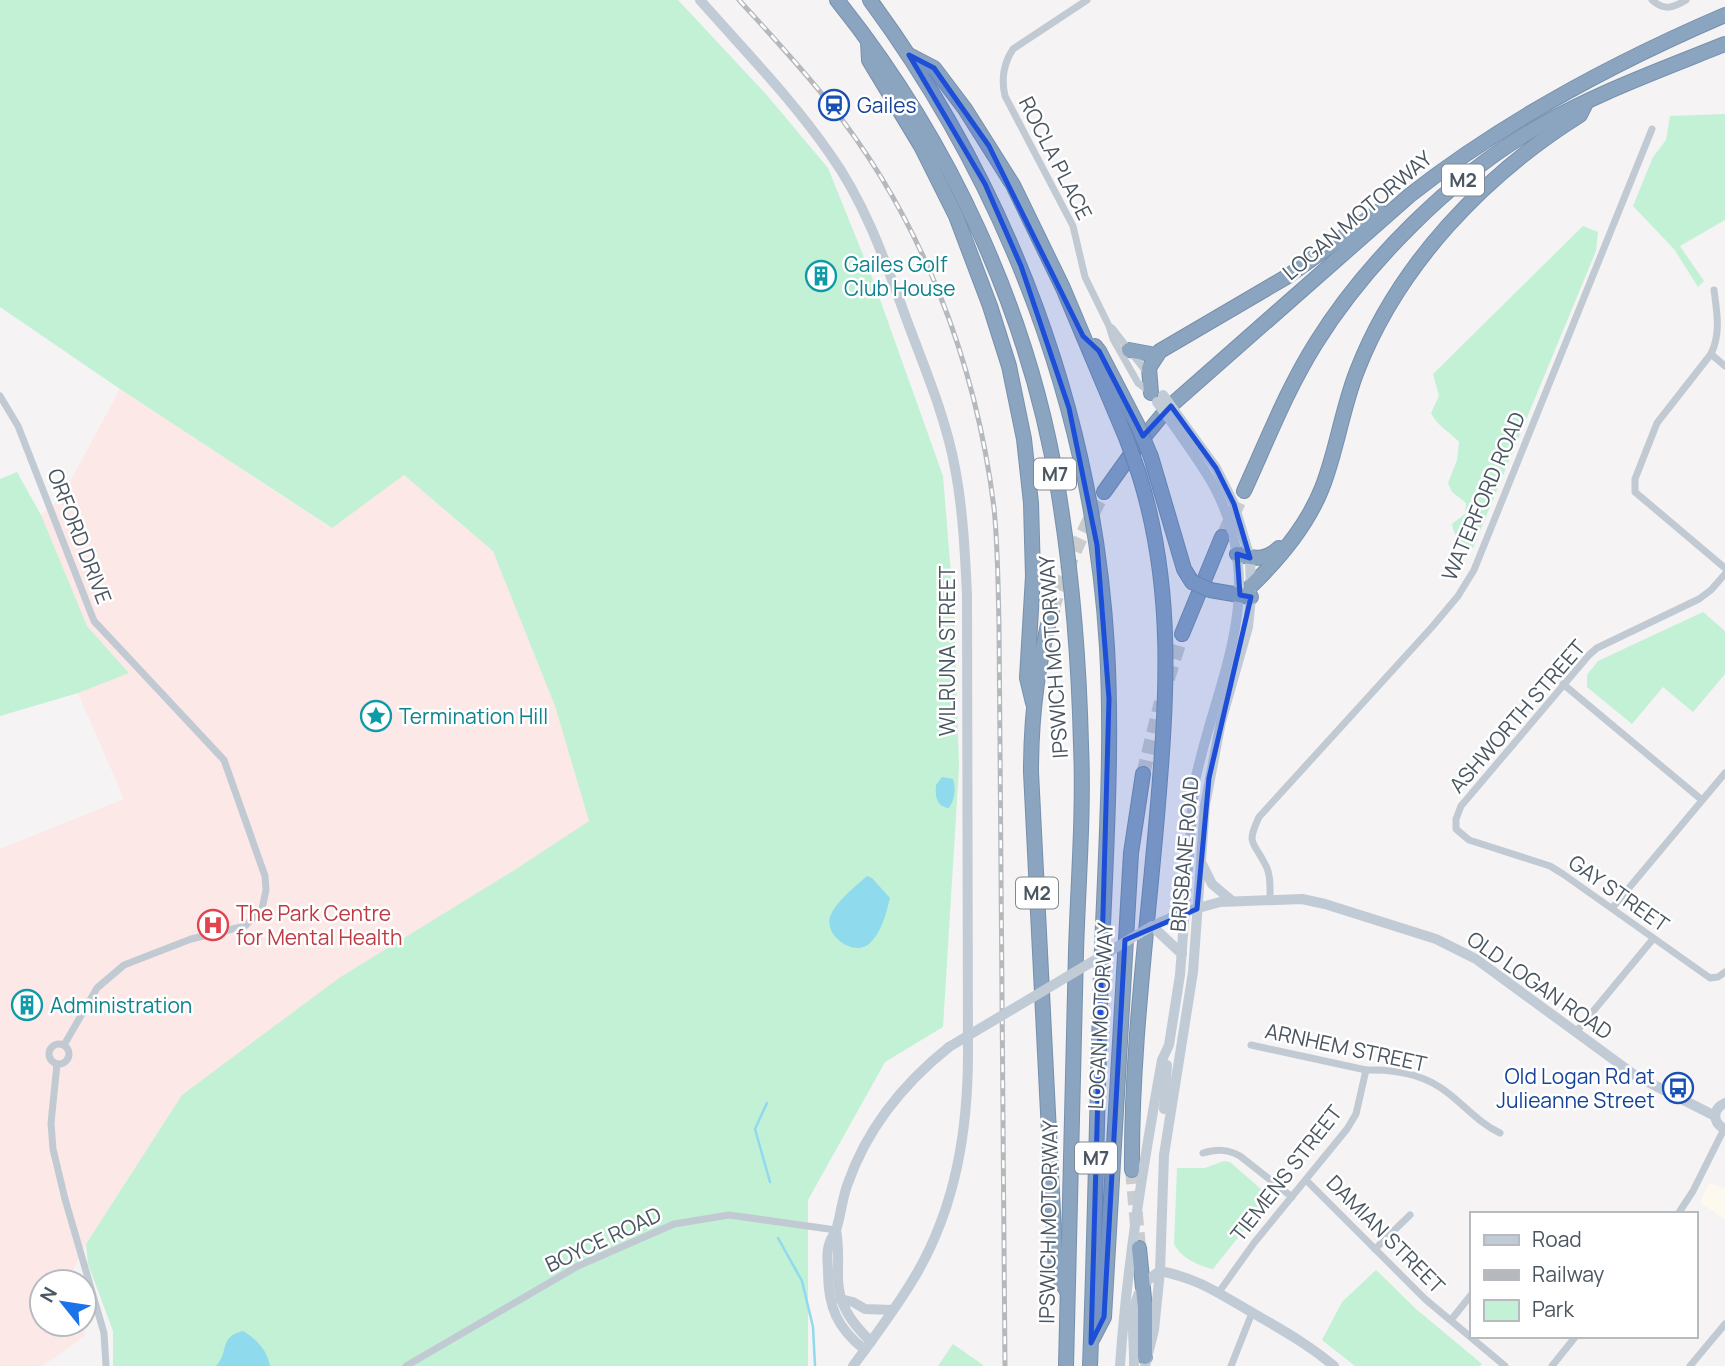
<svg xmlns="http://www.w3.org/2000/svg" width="1725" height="1366" viewBox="0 0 1725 1366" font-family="Manrope,sans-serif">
<rect width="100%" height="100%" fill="#f5f3f3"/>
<!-- commercial -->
<path fill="#fdf9ef" d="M1709 1183 1725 1188V1220L1700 1202Z"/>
<!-- medical -->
<path fill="#fce8e6" d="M120 389 331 528 404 475 494 551 555 706 589 821 182 1095 86 1244 70 1276 72 1282H42V1324H82L85 1336 42 1366H0V849L124 799 78 693 129 672 87 626 41 515 62 497Z"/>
<!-- green -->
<g fill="#c3f1d5">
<path d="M0 0H678L765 93 828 168 872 277 943 476 954 611 959 767 943 1027 885 1062 808 1200V1366H113V1331L88 1264 86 1244 182 1095 339 978 513 871 589 821 555 706 493 551 404 475 332 528 120 389 0 307Z"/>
<path d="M1725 114V220L1680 246 1704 281 1698 287 1674 249 1633 206 1653 157 1666 140 1670 116Z"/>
<path d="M1583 226 1598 232 1596 251 1473 548C1461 544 1454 537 1452 524L1465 514 1466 503 1452 492 1448 483 1457 460 1459 442C1449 431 1437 426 1431 413L1439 396 1433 374Z"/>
<path d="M17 472 41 515 87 626 129 673 78 693 0 716V479Z"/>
<path d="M1703 612 1725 631V674L1693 712 1663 687 1632 724 1587 687V675L1598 661Z"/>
<path d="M1224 1161 1230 1162 1270 1197 1213 1269C1199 1266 1181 1258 1174 1244L1177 1168H1205Z"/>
<path d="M1376 1270 1416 1309 1482 1364 1480 1366H1355L1322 1340 1342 1302Z"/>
<path d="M953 1344 983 1365V1366H938Z"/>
</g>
<!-- water -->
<g fill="#90daee">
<path d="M942 777 953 779C956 789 955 799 949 808 936 807 935 795 936 785Z"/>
<path d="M867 876 872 878 890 898C886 914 882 931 870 943 855 958 824 936 830 917 836 901 855 887 867 876Z"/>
<path d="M243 1331C257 1339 267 1350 270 1366H216C230 1351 218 1337 243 1331Z"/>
</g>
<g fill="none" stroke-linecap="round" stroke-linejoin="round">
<!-- stream -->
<g stroke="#90daee" stroke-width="2.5">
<path d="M767 1103 755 1129 770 1182"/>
<path d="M778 1238 802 1281 813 1327 815 1366"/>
</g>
<!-- highway-tunnel -->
<g stroke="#caccce" stroke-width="14" stroke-dasharray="14 7" stroke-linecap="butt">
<path d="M1224 534 1244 491"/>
<path d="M1052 610C1066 569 1083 530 1104 492"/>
<path d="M1168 679 1182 634"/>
<path d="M1143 774 1161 702"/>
<path d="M1132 1170 1139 1248"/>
</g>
<!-- highway casing -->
<g stroke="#7690ad" stroke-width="16">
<g id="highway">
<path d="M837 0C949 140 1029 311 1058 489 1072 574 1079 659 1081 745 1084 814 1078 883 1076 952 1073 1090 1070 1228 1066 1366"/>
<path d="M870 0C1009 189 1093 412 1107 647 1113 755 1105 865 1101 974 1097 1105 1095 1235 1090 1366"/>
<path d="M868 41 869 60 921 146 956 216 990 306 1009 366 1024 439 1031 503 1033 576 1027 678 1033 703"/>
<path d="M911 56 934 68 965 109 1013 185 1063 288 1127 440"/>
<path d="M1095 346 1099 351 1138 426"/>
<path d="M1129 350 1156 355"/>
<path d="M1151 393 1149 368 1160 351 1288 276 1379 211"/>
<path d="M1151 457 1184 569 1192 582"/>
<path d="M1244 491C1267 441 1287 389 1316 343 1365 264 1451 178 1531 131 1591 95 1660 70 1725 44"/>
<path d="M1104 492 1139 443 1168 408 1410 195C1506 120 1613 63 1725 15"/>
<path d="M1237 554C1254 559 1266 561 1279 548"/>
<path d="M1251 586C1280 558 1307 526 1322 488 1337 450 1342 409 1357 371 1398 265 1484 175 1580 115L1585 105"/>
<path d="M1210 590 1251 597"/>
<path d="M1052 610C1037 664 1031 716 1031 772L1056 1273 1067 1291"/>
<path d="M1182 634 1222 537"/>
<path d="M1132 1170C1131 1052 1147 933 1157 816 1167 698 1175 589 1139 474"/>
<path d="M1139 1248 1145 1308V1357"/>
<path d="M1093 1338 1104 1317 1131 853 1143 774"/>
</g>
</g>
<!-- street -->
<g stroke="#c1cad2" stroke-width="7">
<path d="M1087 0 1013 49C1003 64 1001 79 1005 96L1073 226 1085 277 1109 326 1113 339 1138 383 1150 392"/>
<path d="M1652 0C1664 11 1673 8 1686 0"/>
<path d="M1714 290C1717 313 1721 333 1711 354L1657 423 1635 479V492L1725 568"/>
<path d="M1112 328 1148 374"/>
<path d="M1711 354 1725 366"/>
<path d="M0 396 18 426 94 621 224 760 265 876 266 890 262 909 245 926 191 939 124 965 97 988 64 1045"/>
<path d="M1725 574 1711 590 1699 599 1597 648 1589 655 1461 806 1456 819V829L1469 840 1550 866 1563 874 1710 978 1718 977 1725 972"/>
<path d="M1563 684 1702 800"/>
<path d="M1270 899C1270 888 1271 874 1265 864 1253 840 1246 845 1259 817L1432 627 1458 596 1474 570 1652 129"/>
<path d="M1613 907 1725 773"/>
<path d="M1576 1032 1653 939"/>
<circle cx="59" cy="1054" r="10"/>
<path d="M1251 1045 1366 1070C1395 1069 1425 1074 1448 1093 1466 1107 1479 1123 1500 1133"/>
<path d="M57 1064 51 1123 53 1149 65 1199 104 1333 106 1366"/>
<path d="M1203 1153C1217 1149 1227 1149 1240 1156L1292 1197"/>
<path d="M1307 1181 1425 1299 1505 1366"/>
<path d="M1678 1214 1693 1191 1724 1129"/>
<path d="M1375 1249 1410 1215"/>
<path d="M1219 1292 1254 1243 1347 1129 1356 1114 1366 1070"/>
<path d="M1451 1320 1471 1295"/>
<path d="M406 1366 578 1266 674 1224 729 1215 836 1230"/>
<path d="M1231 1366 1252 1313"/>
<path d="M1552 1366 1576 1336"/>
<path d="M1690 1366 1725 1324"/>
</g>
<!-- secondary -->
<g stroke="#c1cbd6" stroke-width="10">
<path d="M700 0C744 50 792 99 830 154 863 200 883 255 902 307 921 360 945 413 955 468 963 510 965 553 967 595L968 1052C968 1130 956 1205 917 1273 898 1306 875 1336 853 1366"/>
<path d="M1201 862 1212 884 1231 900"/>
<path d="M1152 926 1184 912 1220 902 1302 899 1325 904 1436 939 1476 959 1636 1076 1715 1116"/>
<path d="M1152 926 1182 954"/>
<path d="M1725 1103C1712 1109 1712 1123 1725 1129"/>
<path d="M1164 1109 1167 1065"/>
<path d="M836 1230C839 1245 838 1259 838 1274 837 1304 851 1322 871 1342"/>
<path d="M1160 1271C1200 1279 1218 1293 1253 1313 1282 1330 1308 1344 1334 1366"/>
<path d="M840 1299 853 1302 865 1309 893 1310"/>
<path d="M865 1350C837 1328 828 1307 828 1271 828 1263 826 1253 829 1245 830 1239 834 1235 836 1230 841 1215 842 1198 848 1183 867 1129 904 1083 949 1047"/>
<path d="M1120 1366C1127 1263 1144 1161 1162 1060L1169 1045 1180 975 1194 786C1215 681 1270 597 1216 490 1205 468 1189 448 1175 427"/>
<path d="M1134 1366C1135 1328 1123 1294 1160 1271"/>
<path d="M1145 1366 1154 1330 1160 1271 1164 1155 1193 972 1205 805 1221 722 1248 627 1251 597 1250 558 1234 504 1216 468 1181 420"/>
</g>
<!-- highway -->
<use href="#highway" stroke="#8ba5c1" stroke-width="14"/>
<!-- rail casing -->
<g stroke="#b5b8bd" stroke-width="5">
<path id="rail" d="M739 0C770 34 802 68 830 104 922 220 976 362 994 508 998 547 998 586 999 625L1005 1366"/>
</g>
<!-- rail -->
<use href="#rail" stroke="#fff" stroke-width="2.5" stroke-dasharray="8" stroke-linecap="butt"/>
<!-- highway-bridge casing -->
<g stroke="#7690ad" stroke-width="16" stroke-linecap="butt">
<g id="highway-bridge">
<path d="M1138 426 1151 457"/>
<path d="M1127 440 1139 474"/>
<path d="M1192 582 1210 590"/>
</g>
</g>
<!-- secondary-bridge -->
<g stroke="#c1cbd6" stroke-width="10">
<path d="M1163 395 1181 420"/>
<path d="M1157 402 1175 427"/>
<path d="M949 1047 1152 926"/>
</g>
<!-- highway-bridge -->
<use href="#highway-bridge" stroke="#8ba5c1" stroke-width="14"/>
</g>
<!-- marked area -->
<path fill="#1d4ed8" fill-opacity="0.2" stroke="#1d4ed8" stroke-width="5" stroke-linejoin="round" d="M909 55 934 68 989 146 1083 336 1099 351 1143 436 1171 406 1216 468 1234 504 1250 558 1237 554 1240 595 1251 597 1209 778 1197 909 1125 940 1104 1317 1091 1343 1109 699 1097 545 1069 408 1021 266 985 184Z"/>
<!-- icons -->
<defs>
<g id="station-ring" transform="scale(1.575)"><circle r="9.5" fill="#fff" stroke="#1a4fb4" stroke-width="1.5"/><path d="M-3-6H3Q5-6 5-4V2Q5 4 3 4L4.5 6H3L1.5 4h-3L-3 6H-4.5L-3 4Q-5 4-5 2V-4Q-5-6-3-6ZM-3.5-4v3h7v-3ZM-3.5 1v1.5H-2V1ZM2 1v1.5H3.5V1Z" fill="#1a4fb4"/></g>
<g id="building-ring" transform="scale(1.575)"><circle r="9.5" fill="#fff" stroke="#0f9aa8" stroke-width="1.5"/><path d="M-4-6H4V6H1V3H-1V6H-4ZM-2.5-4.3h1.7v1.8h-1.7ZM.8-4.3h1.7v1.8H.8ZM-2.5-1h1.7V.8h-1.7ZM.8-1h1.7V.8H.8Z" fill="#0f9aa8"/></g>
<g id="sight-ring" transform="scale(1.575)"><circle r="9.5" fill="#fff" stroke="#0f9aa8" stroke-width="1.5"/><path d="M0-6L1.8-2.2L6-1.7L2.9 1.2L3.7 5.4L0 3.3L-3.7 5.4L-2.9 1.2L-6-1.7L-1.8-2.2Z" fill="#0f9aa8"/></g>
<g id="hospital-ring" transform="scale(1.575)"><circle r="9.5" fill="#fff" stroke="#e0444e" stroke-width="1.5"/><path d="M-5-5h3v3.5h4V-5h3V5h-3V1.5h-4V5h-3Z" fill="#e0444e"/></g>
<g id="bus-ring" transform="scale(1.575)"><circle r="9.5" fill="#fff" stroke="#1a4fb4" stroke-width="1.5"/><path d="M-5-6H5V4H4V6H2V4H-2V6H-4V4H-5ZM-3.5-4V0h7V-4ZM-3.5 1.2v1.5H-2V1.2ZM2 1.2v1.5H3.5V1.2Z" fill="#1a4fb4"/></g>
</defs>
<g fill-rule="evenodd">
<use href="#station-ring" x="834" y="105"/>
<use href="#building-ring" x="821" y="276"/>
<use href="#sight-ring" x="376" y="716"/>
<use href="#hospital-ring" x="213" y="925"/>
<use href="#building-ring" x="27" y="1005"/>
<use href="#bus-ring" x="1678" y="1088"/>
</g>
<g text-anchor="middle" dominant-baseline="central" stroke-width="5" stroke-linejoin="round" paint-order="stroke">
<!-- shield labels -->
<g fill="#fff" stroke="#808990" stroke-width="2">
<rect x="1442" y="164.5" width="42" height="31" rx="5"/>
<rect x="1034" y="458.5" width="42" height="31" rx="5"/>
<rect x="1016" y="877.5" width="42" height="31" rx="5"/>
<rect x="1075" y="1142.5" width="42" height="31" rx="5"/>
</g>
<g font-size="19" font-weight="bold" fill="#4a5661">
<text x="1463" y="180">M2</text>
<text x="1055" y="474">M7</text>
<text x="1037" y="893">M2</text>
<text x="1096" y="1158">M7</text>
</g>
<!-- transit labels -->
<g font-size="21" fill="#164399" stroke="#fff" text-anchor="start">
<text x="857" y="105">Gailes</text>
<text x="1655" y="1076" text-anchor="end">Old Logan Rd at<tspan x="1655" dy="24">Julieanne Street</tspan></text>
</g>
<!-- street labels -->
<g font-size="21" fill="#4a5661" stroke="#fff">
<text transform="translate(1056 158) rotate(63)">ROCLA PLACE</text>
<text transform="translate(1357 215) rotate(-40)">LOGAN MOTORWAY</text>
<text transform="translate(1483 496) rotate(-67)">WATERFORD ROAD</text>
<text transform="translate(80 536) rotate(69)">ORFORD DRIVE</text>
<text transform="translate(947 651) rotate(-90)">WILRUNA STREET</text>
<text transform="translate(1053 657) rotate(-94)">IPSWICH MOTORWAY</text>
<text transform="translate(1517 716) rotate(-49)">ASHWORTH STREET</text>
<text transform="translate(1184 854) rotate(-85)">BRISBANE ROAD</text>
<text transform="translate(1619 893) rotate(35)">GAY STREET</text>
<text transform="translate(1540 985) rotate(35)">OLD LOGAN ROAD</text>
<text transform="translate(1100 1016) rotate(-87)">LOGAN MOTORWAY</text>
<text transform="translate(1346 1047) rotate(12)">ARNHEM STREET</text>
<text transform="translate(1286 1173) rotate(-52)">TIEMENS STREET</text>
<text transform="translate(1048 1222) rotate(-89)">IPSWICH MOTORWAY</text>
<text transform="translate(1386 1234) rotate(45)">DAMIAN STREET</text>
<text transform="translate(603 1239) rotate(-25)">BOYCE ROAD</text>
</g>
<!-- culture labels -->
<g font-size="21" fill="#0d838f" stroke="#fff" text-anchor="start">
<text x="844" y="264">Gailes Golf<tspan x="844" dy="24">Club House</tspan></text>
<text x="399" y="716">Termination Hill</text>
<text x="50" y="1005">Administration</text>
</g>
<!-- health labels -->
<g font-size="21" fill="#be3a42" stroke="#fff" text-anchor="start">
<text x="236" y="913">The Park Centre<tspan x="236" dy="24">for Mental Health</tspan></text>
</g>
</g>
<!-- legend -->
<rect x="1470" y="1212" width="228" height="126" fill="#ffffff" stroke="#b7bbc0" stroke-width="2"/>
<rect x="1484" y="1235" width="35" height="10" fill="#c1cbd6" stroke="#b7bbc0" stroke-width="2"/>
<text x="1532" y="1247" font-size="21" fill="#4a5661">Road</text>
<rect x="1484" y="1270" width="35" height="10" fill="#b5b8bd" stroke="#b7bbc0" stroke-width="2"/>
<text x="1532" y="1282" font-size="21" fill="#4a5661">Railway</text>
<rect x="1484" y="1300" width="35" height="21" fill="#c3f1d5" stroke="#b7bbc0" stroke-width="2"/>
<text x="1532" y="1317" font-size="21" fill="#4a5661">Park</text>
<!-- north arrow -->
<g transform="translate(63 1303) rotate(300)"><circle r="33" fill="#ffffff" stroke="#b7bbc0" stroke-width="2"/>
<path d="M0-5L12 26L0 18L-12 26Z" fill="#1a73e8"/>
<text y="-10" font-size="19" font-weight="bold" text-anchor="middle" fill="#4a5661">N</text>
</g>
</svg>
